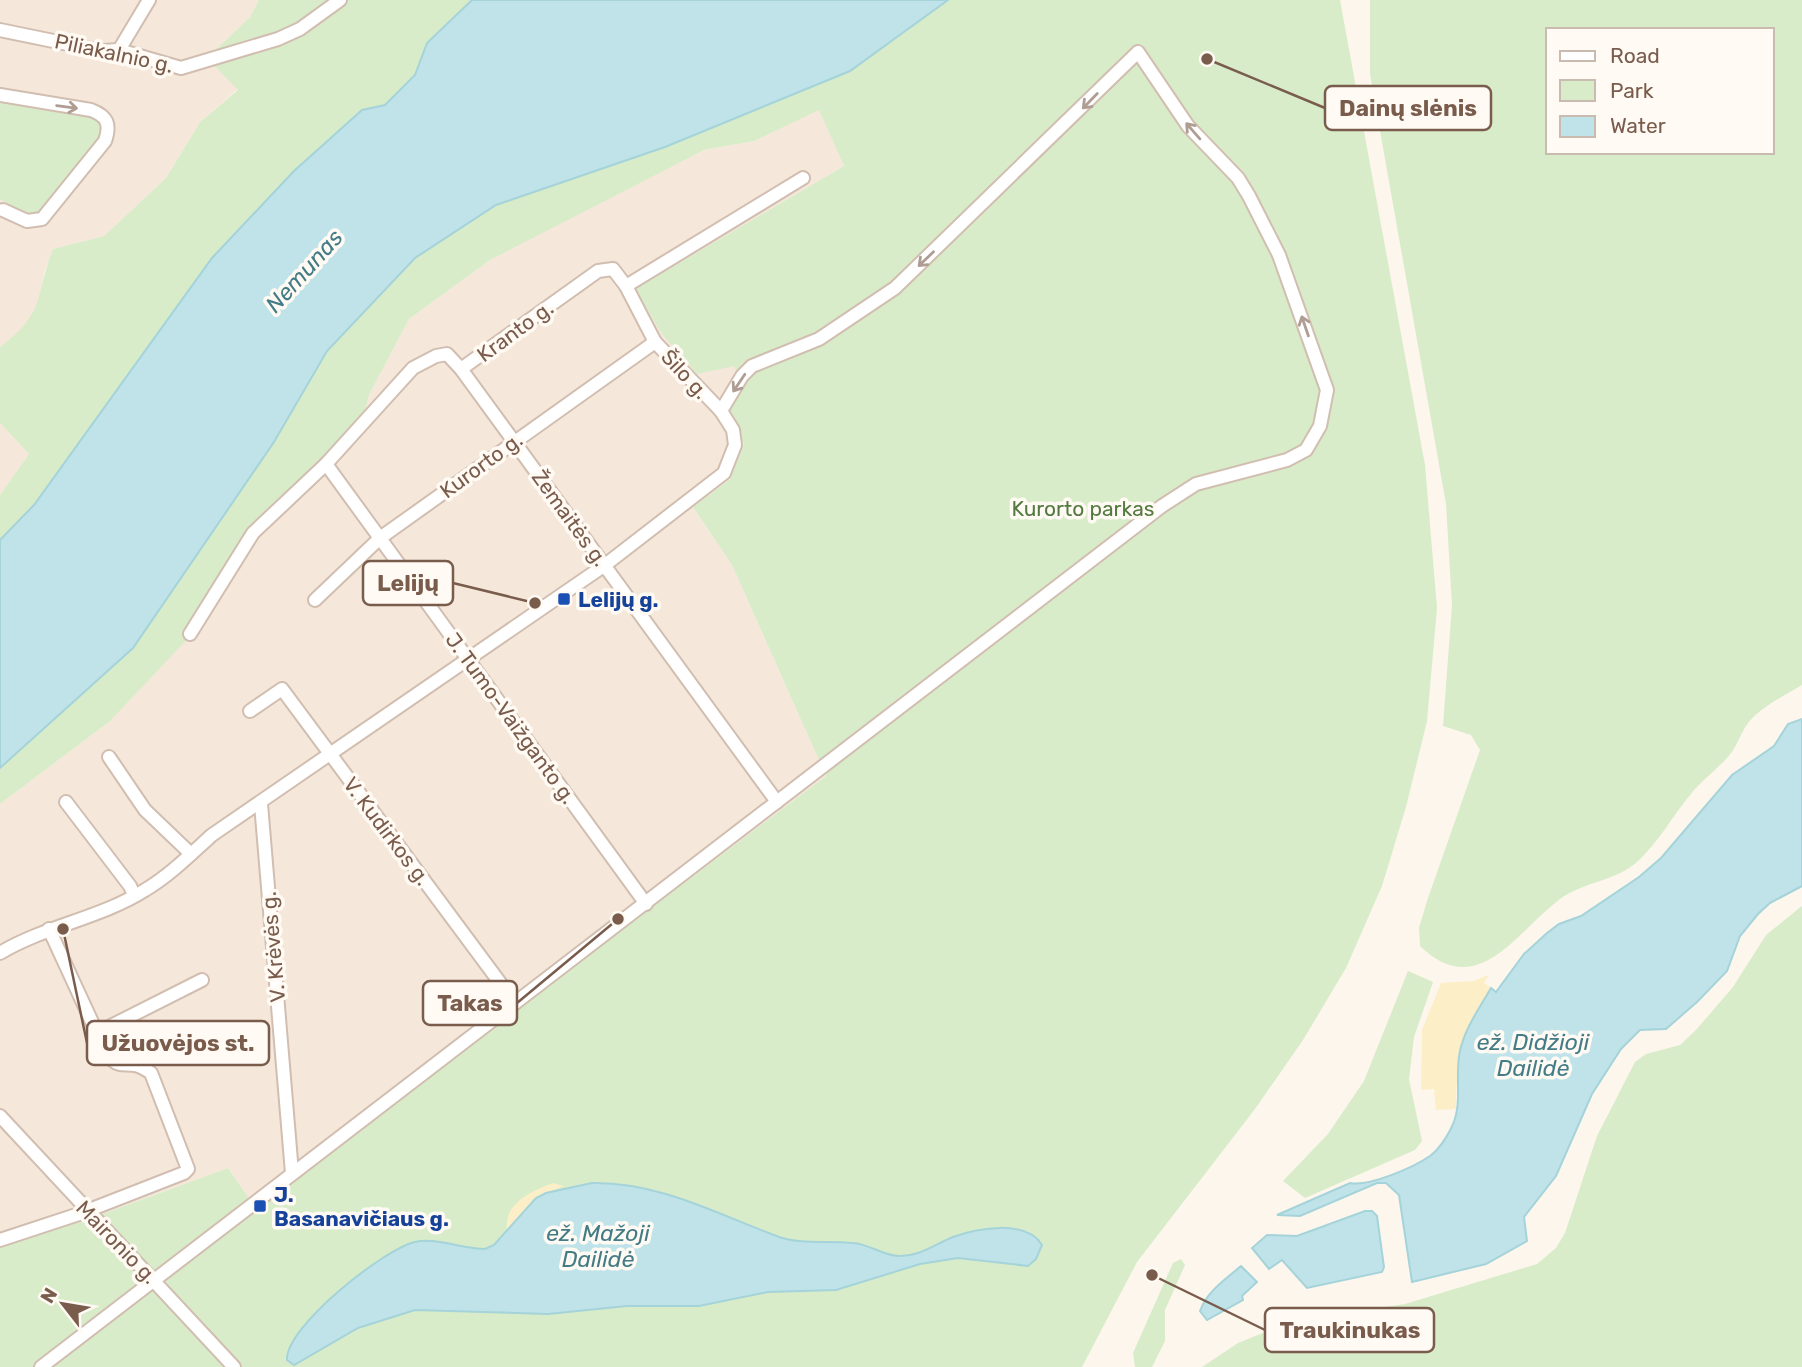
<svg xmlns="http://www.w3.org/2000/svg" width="1802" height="1367" viewBox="0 0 1802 1367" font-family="Rubik,sans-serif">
<rect width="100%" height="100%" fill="#fdf6ec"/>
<!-- residential -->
<g fill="#f5e8da">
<path d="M0 0H259L250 17 207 58 238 89 200 122 166 178 104 236 53 249 44 273 38 309 21 331 0 347Z"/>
<path d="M819 109 844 166 636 289 735 366 740 378 725 410 744 444 730 479 693 507 732 565 826 776 255 1207 228 1168 100 1215 0 1242V804L109 722 255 536 365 411 369 395 409 319 490 260 651 175 704 150 754 141Z"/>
<path d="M0 423 29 454 0 495Z"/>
</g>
<!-- green -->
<g fill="#d8ecc9" fill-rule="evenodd">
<path d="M259 0H472L427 43 415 75 385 105 362 110 294 171 212 258 34 505 0 540V495L29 454 0 423V347C47 312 34 297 53 249L104 236 166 178 200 122 238 90 207 58 250 17Z"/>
<path d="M948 0H1340L1425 465 1437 608 1427 721 1406 807 1382 886 1346 968 1303 1040 1255 1109 1137 1262 1082 1367H49L162 1281 100 1215 228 1168 255 1207 826 776 732 565 693 507 730 479 744 444 725 410 740 378 734 366 697 374 662 334 635 289 844 166 819 110 754 141 704 150 490 260 409 319 369 395 365 411 255 536 195 631 109 722 0 804V768L133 648 274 442 327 351 415 258 496 205 562 181 892 42Z"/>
<path d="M1370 0H1802V685C1784 696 1758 708 1746 726 1739 737 1737 747 1727 758 1716 770 1699 783 1690 795 1672 817 1658 843 1637 862 1616 881 1583 882 1560 899 1516 932 1478 1002 1420 946L1419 928 1427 901 1480 750 1471 735 1443 726 1452 605 1446 504 1370 74ZM1548 30H1772V152H1548Z"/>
<path d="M0 98 101 119 104 136 43 210C26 218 15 208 0 199Z"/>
<path d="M1802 906V1367H1202L1238 1343 1295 1320 1405 1304 1537 1264 1556 1248 1565 1233 1597 1136 1635 1062 1646 1054 1680 1045 1696 1030 1733 987 1766 935Z"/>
<path d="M1408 971 1433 982 1414 1037 1409 1079 1422 1141 1415 1150 1305 1198 1283 1181 1328 1134 1364 1081Z"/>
<path d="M87 1219 146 1281 33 1367H0V1242Z"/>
<path d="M1181 1259 1185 1265 1165 1310V1341L1152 1367H1135L1133 1353 1173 1263Z"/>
</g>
<!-- sand -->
<g fill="#fcefc7">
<path d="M1489 975 1484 983 1491 988C1467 1026 1455 1065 1456 1109L1436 1110 1434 1089 1421 1090 1422 1030 1441 983 1473 981Z"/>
<path d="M553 1183 564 1186 546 1193 507 1231C503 1203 532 1191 553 1183Z"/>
</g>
<!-- water -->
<g fill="#bfe3e8" stroke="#a5d3da" stroke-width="2">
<path d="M472 0H948L850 71 665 147 496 205 415 258 327 351 274 442 133 648 0 768V540L34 505 212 258 294 171 362 110 385 105 415 75 427 43Z"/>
<path d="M1802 719V886L1770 903 1758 914 1740 936 1727 971 1697 1002 1666 1029 1640 1030 1621 1049 1592 1094 1556 1176 1524 1217 1527 1241 1486 1264 1412 1282 1399 1195 1386 1183H1377L1300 1216 1277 1215 1350 1183C1369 1187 1414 1167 1430 1156 1441 1148 1453 1128 1456 1115 1461 1095 1455 1072 1460 1051 1465 1028 1479 1009 1491 988L1496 992 1524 954 1547 933 1559 924 1581 916 1639 877 1661 858 1732 775 1774 746 1788 724Z"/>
<path d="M592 1183C660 1182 717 1214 779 1237 803 1245 828 1240 853 1243 869 1244 882 1255 898 1256 919 1257 935 1244 953 1237 977 1228 1026 1219 1042 1245L1036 1259 1028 1266 958 1258 920 1264 836 1290 768 1292 699 1306H627L548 1314 415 1310 358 1328 294 1365 287 1360C285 1327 384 1249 415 1242 435 1237 463 1249 485 1249L494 1245 536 1198 546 1193Z"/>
<path d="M1365 1211H1372L1377 1216 1384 1267 1382 1272 1307 1288 1282 1260 1269 1269 1252 1248 1267 1235 1297 1236Z"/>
<path d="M1241 1266 1257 1282 1242 1296 1243 1300 1207 1320 1200 1311C1207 1291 1226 1279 1241 1266Z"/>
</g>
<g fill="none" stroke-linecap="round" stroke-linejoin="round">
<!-- minor casing -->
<g stroke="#d1beb0" stroke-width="16">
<g id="minor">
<path d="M0 30 102 51 119 50 181 68 278 39 300 29 340 0"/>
<path d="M119 50 149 0"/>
<path d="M0 95 91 110C107 116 111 124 105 141L42 219 27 221 3 210"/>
<path d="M461 369 777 802"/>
<path d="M326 464 646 904"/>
<path d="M315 600 380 538 655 342"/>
<path d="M190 634 253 533 326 464 413 368 436 356 447 354 461 369 598 271 613 269 626 286 803 178"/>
<path d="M250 711 282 689 515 1003"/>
<path d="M109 757 145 810 191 854"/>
<path d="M66 802 130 886 134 895"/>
<path d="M261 804 292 1173"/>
<path d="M49 929 97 1033"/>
<path d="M0 953C45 926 101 918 145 890 170 875 191 854 212 835L605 565 724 473 735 445 733 430 721 411 655 342 626 286"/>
<path d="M0 1116 234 1367"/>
<path d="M0 1240 79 1214 184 1173 188 1169 151 1073C123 1051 118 1085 97 1033L202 980"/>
<path d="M41 1367 1162 506 1196 484 1287 460 1306 450 1320 426 1327 390 1279 255 1249 196 1238 178 1188 126 1138 52 895 288 819 339 752 366 742 376 721 411"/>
</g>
</g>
<!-- minor -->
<use href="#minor" stroke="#fff" stroke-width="12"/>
</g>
<!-- one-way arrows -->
<defs><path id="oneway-shaft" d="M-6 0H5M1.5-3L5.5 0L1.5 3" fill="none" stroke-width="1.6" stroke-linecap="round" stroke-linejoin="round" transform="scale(1.75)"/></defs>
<g stroke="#af9d94">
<use href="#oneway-shaft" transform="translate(1090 101) rotate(134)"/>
<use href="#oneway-shaft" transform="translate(67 107) rotate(8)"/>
<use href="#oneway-shaft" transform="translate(1193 131) rotate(-131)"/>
<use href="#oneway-shaft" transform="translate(926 259) rotate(136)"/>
<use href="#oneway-shaft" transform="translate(1305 326) rotate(-109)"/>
<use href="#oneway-shaft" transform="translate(739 383) rotate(124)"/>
</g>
<!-- markers -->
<g fill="#1a4fb4" stroke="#fffaf3" stroke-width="2.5">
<rect x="557" y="592" width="14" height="14" rx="3.5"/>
<rect x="253" y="1199" width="14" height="14" rx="3.5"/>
</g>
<g text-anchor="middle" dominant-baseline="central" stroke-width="7" stroke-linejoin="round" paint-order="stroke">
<!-- street labels -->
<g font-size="21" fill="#7a5c4d" stroke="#fffaf3">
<text transform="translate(114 53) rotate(12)">Piliakalnio g.</text>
<text transform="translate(515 331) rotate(-36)">Kranto g.</text>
<text transform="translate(685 374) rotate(47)">Šilo g.</text>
<text transform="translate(481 465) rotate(-36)">Kurorto g.</text>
<text transform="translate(570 518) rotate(54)">Žemaitės g.</text>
<text transform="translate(511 718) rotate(54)">J. Tumo-Vaižganto g.</text>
<text transform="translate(387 831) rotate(53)">V. Kudirkos g.</text>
<text transform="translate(273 947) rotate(-95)">V. Krėvės g.</text>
<text transform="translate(117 1242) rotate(46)">Maironio g.</text>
</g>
<!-- park labels -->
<g font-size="21" fill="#537a41" stroke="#fffaf3">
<text x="1083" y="508">Kurorto parkas</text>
</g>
<!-- transit labels -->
<g font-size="21" font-weight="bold" fill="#164399" stroke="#fffaf3" text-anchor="start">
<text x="578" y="599">Lelijų g.</text>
<text x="274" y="1194">J.<tspan x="274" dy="24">Basanavičiaus g.</tspan></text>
</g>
<!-- water labels -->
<g font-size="23" font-style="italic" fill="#437c86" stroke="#fffaf3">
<text transform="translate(304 271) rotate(-48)">Nemunas</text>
<text x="1533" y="1042">ež. Didžioji<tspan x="1533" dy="26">Dailidė</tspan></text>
<text x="598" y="1233">ež. Mažoji<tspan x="598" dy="26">Dailidė</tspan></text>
</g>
</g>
<!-- callouts -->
<path fill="none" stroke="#7a5c4d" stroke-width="2.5" d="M1207 59L1325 108M535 603L453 583M618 919L517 1003M63 929L87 1043M1152 1275L1265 1330"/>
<g fill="#7a5c4d" stroke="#fffaf3" stroke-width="2.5">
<circle cx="1207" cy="59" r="7"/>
<circle cx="535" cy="603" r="7"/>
<circle cx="618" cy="919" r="7"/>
<circle cx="63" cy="929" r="7"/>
<circle cx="1152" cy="1275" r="7"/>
</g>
<g fill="#fffaf3" stroke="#7a5c4d" stroke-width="2.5">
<rect x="1325" y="86" width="166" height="44" rx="7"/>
<rect x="363" y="561" width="90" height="44" rx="7"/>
<rect x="423" y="981" width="94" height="44" rx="7"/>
<rect x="87" y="1021" width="182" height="44" rx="7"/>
<rect x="1265" y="1308" width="169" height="44" rx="7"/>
</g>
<g font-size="23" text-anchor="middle" font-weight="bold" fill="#7a5c4d">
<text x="1408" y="116">Dainų slėnis</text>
<text x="408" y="591">Lelijų</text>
<text x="470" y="1011">Takas</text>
<text x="178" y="1051">Užuovėjos st.</text>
<text x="1350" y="1338">Traukinukas</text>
</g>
<!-- legend -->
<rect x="1546" y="28" width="228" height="126" fill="#fffaf3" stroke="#cabbb1" stroke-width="2"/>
<rect x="1560" y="51" width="35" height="10" fill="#ffffff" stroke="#cabbb1" stroke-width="2"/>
<text x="1610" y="63" font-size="21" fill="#7a5c4d">Road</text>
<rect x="1560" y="80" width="35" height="21" fill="#d8ecc9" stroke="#cabbb1" stroke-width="2"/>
<text x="1610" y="98" font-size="21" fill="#7a5c4d">Park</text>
<rect x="1560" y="116" width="35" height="21" fill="#bfe3e8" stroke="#cabbb1" stroke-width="2"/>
<text x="1610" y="133" font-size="21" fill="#7a5c4d">Water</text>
<!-- north arrow -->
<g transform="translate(63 1304) rotate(301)" stroke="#fffaf3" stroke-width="5" paint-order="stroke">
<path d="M0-5L12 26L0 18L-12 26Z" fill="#7a5c4d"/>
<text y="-10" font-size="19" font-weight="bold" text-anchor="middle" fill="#7a5c4d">N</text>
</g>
</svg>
